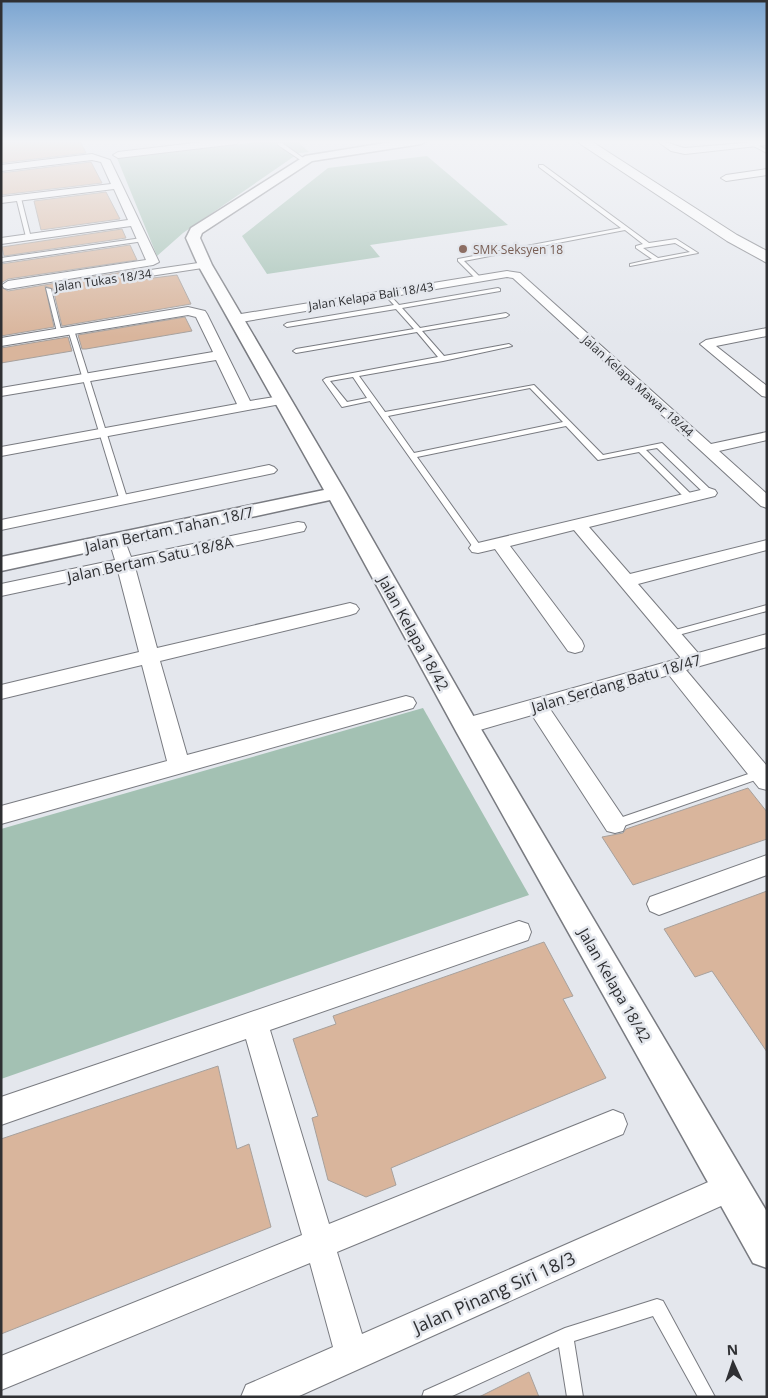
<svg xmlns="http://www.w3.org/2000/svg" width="768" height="1398" viewBox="0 0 768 1398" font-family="'Open Sans',sans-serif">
<rect width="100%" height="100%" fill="#e4e7ed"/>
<!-- green -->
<g fill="#a3c1b3">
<path d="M266 141H297L309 152 299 153 183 233 157 256 117 158Z"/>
<path d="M427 156 508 225 370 245 380 257 267 274 242 236 328 168Z"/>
<path d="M423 708 529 895 1 1079V829Z"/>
</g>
<!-- building -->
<g fill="#d9b59c" stroke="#a7a19d">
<path d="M21 141H80L86 153 1 163V143Z"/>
<path d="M91 162 102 183 1 195V173Z"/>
<path d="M106 192 120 219 41 230 34 201Z"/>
<path d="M122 229 126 238 4 256 2 247Z"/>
<path d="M130 245 137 260 8 279 1 283V264Z"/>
<path d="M141 269 130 273 129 276 137 280 177 275 191 304 62 326 53 289 45 286 54 327 1 336V287L8 291Z"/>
<path d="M185 317 192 331 86 349H82L78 335Z"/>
<path d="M68 337 72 351 1 363V348Z"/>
<path d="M748 788 767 812V839L633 885 602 837 623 833 626 829Z"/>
<path d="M767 891V1052L712 971 695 977 664 929Z"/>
<path d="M544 942 573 996 563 999 606 1078 391 1168 396 1185 366 1197 328 1180 312 1118 318 1116 293 1039 336 1024 333 1016Z"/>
<path d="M218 1066 237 1149 249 1144 271 1227 1 1334V1139Z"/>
<path d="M529 1372 539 1397H479Z"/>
</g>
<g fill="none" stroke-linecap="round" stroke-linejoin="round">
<!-- service casing -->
<g stroke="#797b81" stroke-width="2">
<g id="service">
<path d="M744 141H750L767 150V153Z"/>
<path d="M278 143H282L306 160 302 161 278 145Z"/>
<path d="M539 165H543L649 243 676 239 698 253 630 266V264L652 259 636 248V246L643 244 625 230 464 261 482 279 477 280 458 261V259L621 228 539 167ZM675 243 690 252 658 258 643 248Z"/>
<path d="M16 197 21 198 31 238 26 237Z"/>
<path d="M142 238 145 240 144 241 1 262V258Z"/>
<path d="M46 288 51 289 62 333 57 332Z"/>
<path d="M498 288 500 289V291L402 308 420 328 506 313 509 315 506 317 422 331 444 356 509 344 512 346 443 361 359 376 385 412 534 385 603 455 662 443 712 491V495H706L657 448 646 450 693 496V500H687L639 452 598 460 566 426 417 457 482 548 478 551 475 550 370 401 342 407 323 380 326 378 438 357 417 332 296 353 293 351 296 349 414 329 396 309 287 327 284 325 287 323 394 305 384 294 387 292 399 305ZM353 377 367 398 347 402 330 381ZM530 388 563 422 414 453 388 416Z"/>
<path d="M69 329 74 330 128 501 127 503H124L120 501 68 330Z"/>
<path d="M767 605V611L671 637 666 634 668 632Z"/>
<path d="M760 770 764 771 765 774 764 777 615 829 611 827 609 824 611 821Z"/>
<path d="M657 1299 663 1301 715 1397H698L653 1316 574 1341 583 1397H567L559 1347 450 1397H422L424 1391 565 1328Z"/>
</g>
</g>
<!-- minor casing -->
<g stroke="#797b81" stroke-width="2">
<g id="minor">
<path d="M211 141H240L236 144 118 158 113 155 118 152Z"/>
<path d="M657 141C668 141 674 146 685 148L767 141V145L685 154 671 151Z"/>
<path d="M92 154 110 160 159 262 153 265 8 289 4 288 2 285 8 281 146 260 131 226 1 244V238L128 220 114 189 1 203V197L111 184 101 162 92 160 1 171V165Z"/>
<path d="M767 169V175L726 181 721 178 726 175Z"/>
<path d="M205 262 211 265 209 267 137 278 131 275 137 272Z"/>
<path d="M507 271 520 273 711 444 767 432V440L719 451 767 494V508L761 506 513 278 507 277 235 323 229 319 235 315Z"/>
<path d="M188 307 205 311 207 314 250 401 281 396 286 397 288 400 286 403 1 456V447L237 404 216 360 1 396V388L213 352 196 317 188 315 1 346V338Z"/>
<path d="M767 328V336L716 346 767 386V397L762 396 700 344 706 340Z"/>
<path d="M269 465 274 467 277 470 274 473 1 530V520Z"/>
<path d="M709 488 715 490 717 493 715 496 589 527 630 574 767 540V550L638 584 698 653 767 634V647L686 670 767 766V790L759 788 669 675 550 709 623 817 626 824 623 831 615 833 607 831 532 715 466 734 459 731 456 726 459 721 466 718 681 658 574 530 510 546 582 641 584 646 582 651 575 653 568 651 495 549 478 553 472 552 469 548 472 544 478 543Z"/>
<path d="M298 522 304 523 306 527 304 531 135 567 157 648 350 603 356 605 359 609 356 613 350 615 160 661 187 755 406 696 413 698 416 703 413 708 1 824V806L167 761 142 665 1 699V685L139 652 118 571 1 596V584L115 560 109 540 111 536 117 535 123 536 131 557Z"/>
<path d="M767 855V875L659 915 650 911 647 904 650 897Z"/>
<path d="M519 921 528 924 531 932 528 940 270 1030 329 1224 613 1110 623 1114 627 1124 623 1134 337 1252 362 1334 731 1172 741 1177 746 1187 741 1197 297 1397H241L246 1385 333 1347 310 1263 1 1390V1356L302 1235 246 1039 1 1125V1097Z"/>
</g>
</g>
<!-- tertiary casing -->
<g stroke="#797b81" stroke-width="3">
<path id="tertiary" d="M397 141H426L421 144 312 161 202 233 200 238 212 265 346 493 475 719 767 1212V1268L753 1263 457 733 330 500 1 571V557L324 490 198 265 186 238 191 228 305 156Z"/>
</g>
<!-- motorway casing -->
<g stroke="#797b81" stroke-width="2">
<path id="motorway" d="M576 141H591L737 235 767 251V263L727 241Z"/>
</g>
<!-- service -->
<use href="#service" fill="#fff" fill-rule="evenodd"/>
<!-- minor -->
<use href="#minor" fill="#fff" fill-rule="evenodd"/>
<!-- tertiary -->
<use href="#tertiary" fill="#fff" fill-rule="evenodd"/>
<!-- motorway -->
<use href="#motorway" fill="#fff" fill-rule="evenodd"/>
</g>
<!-- sky -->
<linearGradient id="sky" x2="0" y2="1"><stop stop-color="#7ba5d1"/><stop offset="0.42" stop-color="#f3f4f7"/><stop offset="1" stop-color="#f3f4f7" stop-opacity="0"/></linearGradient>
<rect width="768" height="337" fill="url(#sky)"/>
<!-- markers -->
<circle fill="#8d6e63" stroke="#e4e7ed" stroke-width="2" cx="463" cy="249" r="5"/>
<g text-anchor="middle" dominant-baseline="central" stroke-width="5" stroke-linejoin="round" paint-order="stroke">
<!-- far-education labels -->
<g font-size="12" fill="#785e54" stroke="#e4e7ed" text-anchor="start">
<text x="473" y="249">SMK Seksyen 18</text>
</g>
<!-- far-street labels -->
<g font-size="12" fill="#2f3033" stroke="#e4e7ed">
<text transform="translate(103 280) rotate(-8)">Jalan Tukas 18/34</text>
<text transform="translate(371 296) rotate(-9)">Jalan Kelapa Bali 18/43</text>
<text transform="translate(638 386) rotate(42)">Jalan Kelapa Mawar 18/44</text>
</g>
<!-- street labels -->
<g font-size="15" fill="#2f3033" stroke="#e4e7ed">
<text transform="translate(169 529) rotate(-12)">Jalan Bertam Tahan 18/7</text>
<text transform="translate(150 559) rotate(-12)">Jalan Bertam Satu 18/8A</text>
<text transform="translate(414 633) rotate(61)">Jalan Kelapa 18/42</text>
<text transform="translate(616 683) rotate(-16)">Jalan Serdang Batu 18/47</text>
<text transform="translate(615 985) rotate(60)">Jalan Kelapa 18/42</text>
</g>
<!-- near-street labels -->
<g font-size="18" fill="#2f3033" stroke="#e4e7ed">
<text transform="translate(494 1292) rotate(-24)">Jalan Pinang Siri 18/3</text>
</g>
</g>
<!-- border -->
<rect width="768" height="1398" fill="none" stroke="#2f3033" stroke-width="5"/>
<!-- north arrow -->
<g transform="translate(733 1363) rotate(357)" stroke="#e4e7ed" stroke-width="4" paint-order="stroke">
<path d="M0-4L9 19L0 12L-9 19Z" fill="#2f3033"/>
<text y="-8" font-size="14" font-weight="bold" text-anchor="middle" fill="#2f3033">N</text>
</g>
</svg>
